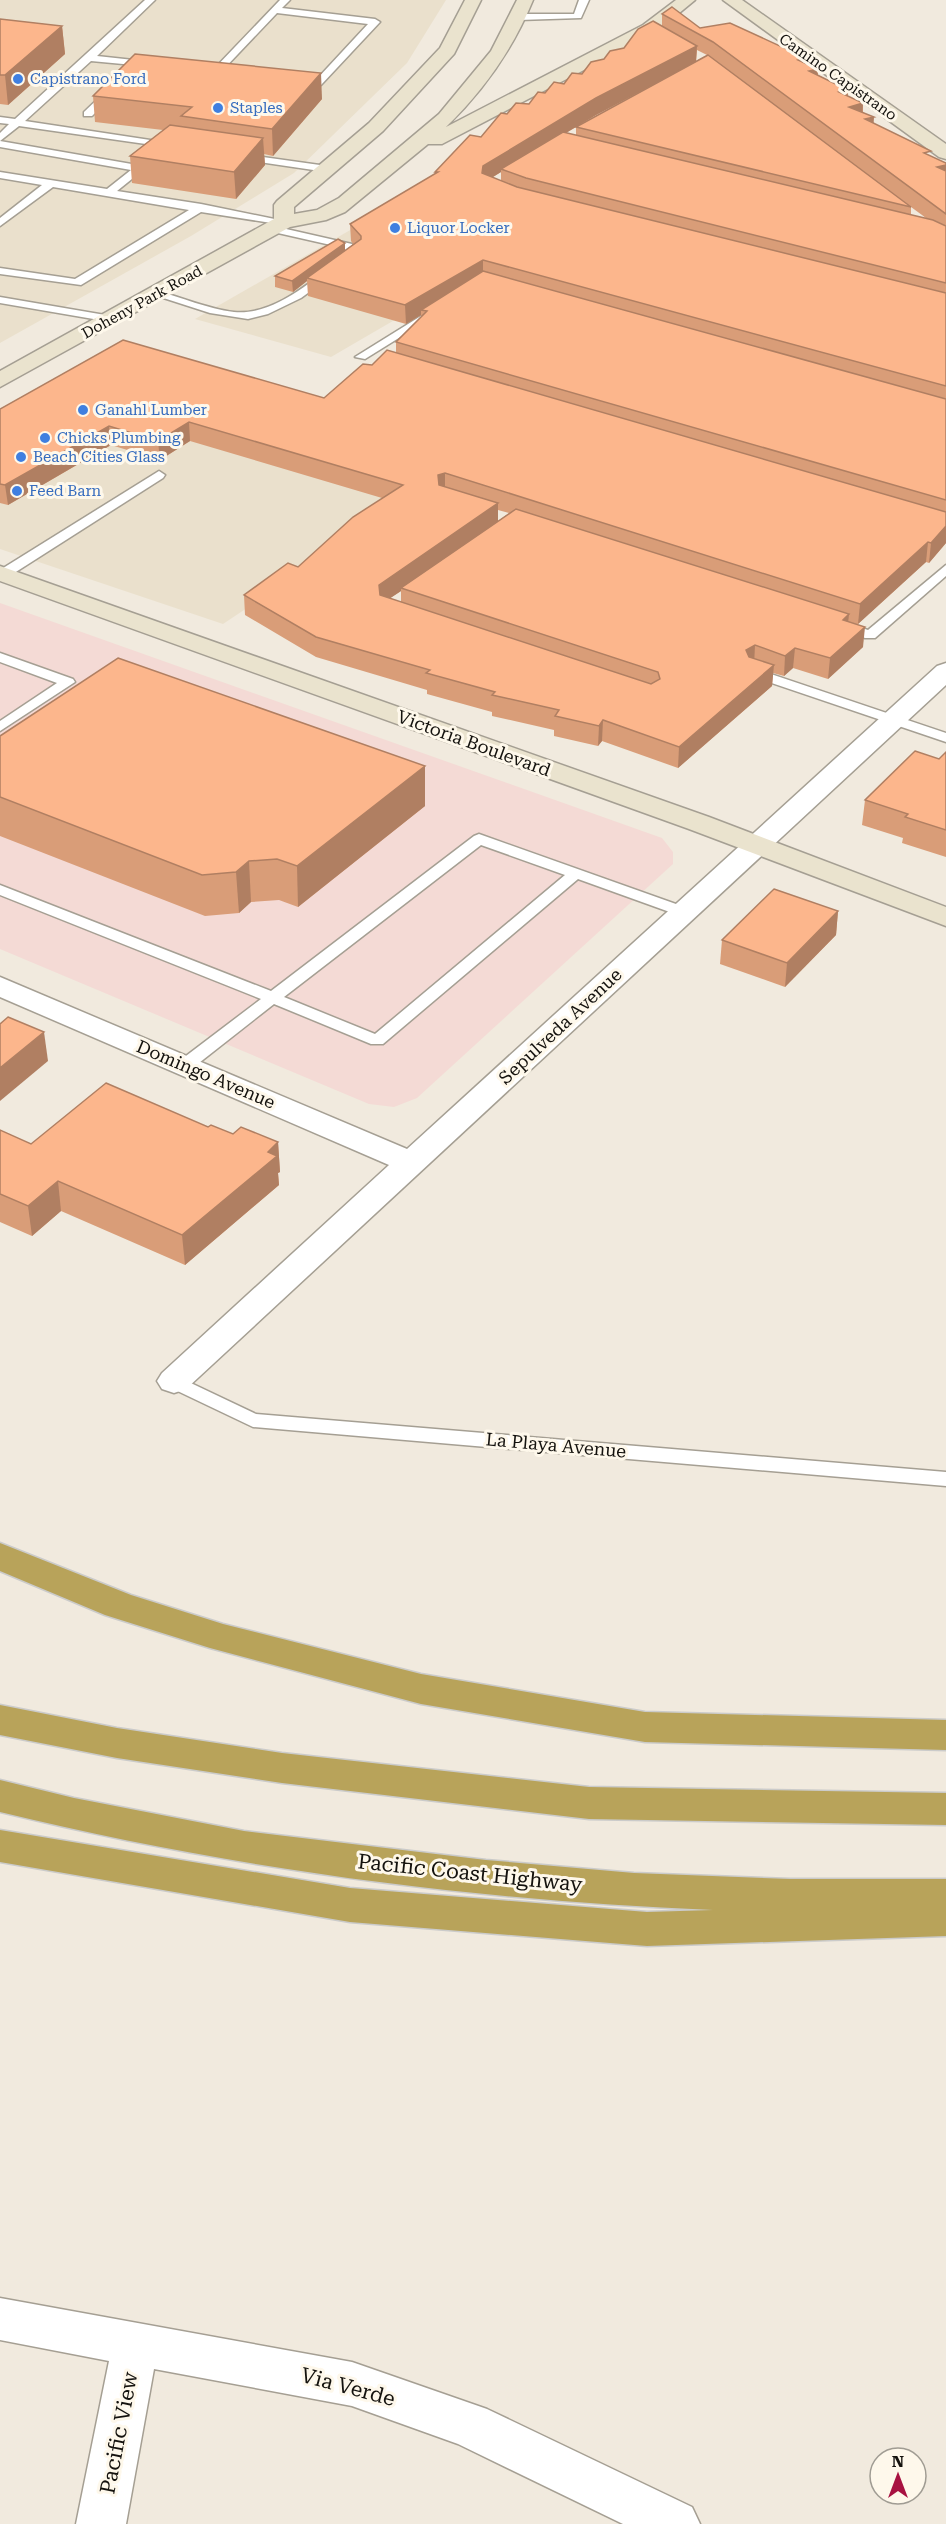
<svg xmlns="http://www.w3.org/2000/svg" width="946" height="2524" viewBox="0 0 946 2524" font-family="'Roboto Serif',serif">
<rect width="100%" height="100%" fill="#f1eade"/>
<!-- built -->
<g fill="#eae0cc">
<path d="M0 0H446L407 63 294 173 191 236 0 343Z"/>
<path d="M380 213 520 247 331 357 195 319Z"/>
<path d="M124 358 469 460 223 624 0 549V429Z"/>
</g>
<!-- education -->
<path fill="#f4dad5" d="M0 603 662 838 673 852V864L417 1098 394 1107 369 1104 0 949Z"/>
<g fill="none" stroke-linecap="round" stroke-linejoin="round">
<!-- lane casing -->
<g stroke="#a59f93" stroke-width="3">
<g id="lane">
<path d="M145 0H155L97 56 152 62 155 63V67L91 61 25 121 170 143 174 144V148L19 126 0 141 143 166V170L117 191 201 204 289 222 284 225 201 212 81 285 0 274V268L75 279 189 210 53 187 0 226V218L42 185 0 178V172L107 189 131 170 0 147V133L9 124 0 123V117L15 119Z"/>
<path d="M280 0H290L282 8 375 19 380 22 321 85 299 84 294 81 299 78 316 80 368 24 277 13 219 74H213V70Z"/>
<path d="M579 0H589L581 18 519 20 514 17 519 14H574Z"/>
<path d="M106 91 115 93 92 116H84V112Z"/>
<path d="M242 154 327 166 332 169 327 172 238 159V155Z"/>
<path d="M273 226 352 244 360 255 301 298 268 314 248 319 210 313 151 294 157 291C182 297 207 309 234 312 277 316 315 277 348 254L344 248 269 231 268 229Z"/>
<path d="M0 297 111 316 117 319 111 322 0 303Z"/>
<path d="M429 311 439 313 365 359 355 357Z"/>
<path d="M159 471 165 475 163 478 8 577H0V570Z"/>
<path d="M946 565V576L875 638H865L836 626 843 622 868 630Z"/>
<path d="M0 653 73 679 75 682 0 731V721L57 683 0 662Z"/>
<path d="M753 668 946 733V742L748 675 746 672Z"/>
<path d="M479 834 690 909 692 912 684 917 678 915 578 879 383 1044H371L274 1004 190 1070H178L176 1066 178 1062 261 999 0 895V885L271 991 474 836ZM481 845 565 875 375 1034 284 997Z"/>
<path d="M174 1375 256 1414 946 1472V1486L253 1427 167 1386 165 1381 167 1376Z"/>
</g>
</g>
<!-- street casing -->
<g stroke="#a59f93" stroke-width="3">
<g id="street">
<path d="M946 663V685L186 1389 174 1393 162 1389 157 1381 162 1373 389 1165 0 997V977L407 1149 937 666Z"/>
<path d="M0 2298 352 2362 487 2409 692 2507 700 2524H623L458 2444 352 2406 154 2369 126 2524H76L109 2361 0 2340Z"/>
</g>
</g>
<!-- secondary casing -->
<g stroke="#a59f93" stroke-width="3">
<g id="secondary">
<path d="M465 0H481L454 54 383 131 294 207V214L317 210 339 198 439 114 491 51 517 0H533C513 49 484 90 446 127L643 25 676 0H695L655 33 442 144H428L345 212 326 220 290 227 0 387V371L274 219V205L277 201 369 123 440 48Z"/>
<path d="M723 0H742L946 144V159L939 157Z"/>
<path d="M0 566 709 817 946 907V926L689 829 0 581Z"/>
</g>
</g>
<!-- highway casing -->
<g stroke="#cbcbca" stroke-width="3">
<g id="highway">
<path d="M0 1543 131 1595 223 1624 421 1674 645 1712 946 1720V1750L645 1742 421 1704 210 1648 105 1615 0 1571Z"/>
<path d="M0 1705 117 1728 282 1753 589 1787 946 1793V1825L589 1819 282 1783 117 1758 0 1735Z"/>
<path d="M0 1780 74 1798 244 1831 486 1860 634 1873 790 1879H946V1936L647 1946 350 1922 0 1862V1830L350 1888 647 1912 713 1910C473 1900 233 1869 0 1812Z"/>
</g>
</g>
<!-- lane -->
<use href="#lane" fill="#fff" fill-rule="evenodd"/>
<!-- street -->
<use href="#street" fill="#fff" fill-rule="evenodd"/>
<!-- secondary -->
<use href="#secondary" fill="#eae3ce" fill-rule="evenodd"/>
<!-- highway -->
<use href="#highway" fill="#b8a35a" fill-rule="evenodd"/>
</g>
<!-- wall -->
<g fill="#d99d78" fill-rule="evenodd">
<path d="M662 14 700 28 806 58V63L818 69V75L848 90V96L863 103V112L873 123 930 156 946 163V543L929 563 926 562 858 624 863 647 828 679 793 668 784 676 773 673 772 686 678 768 602 741 598 746 554 736V730L492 716V712L427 694V690L316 657 245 615 244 595 298 567 382 498 190 441 160 460 111 445 8 505 0 503V409L324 398 372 365 396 353V342L421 318V315L406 324 308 296 307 281 293 292 275 287V276L345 251 353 244 351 241 350 224 435 174V172L481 137 507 114 529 104 545 93 582 74 604 59 662 26ZM697 50 707 55 696 61ZM657 83 576 127V136L566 133 596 115ZM501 172V181L493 177ZM911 207 922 215 927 219 911 215ZM498 510 509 513 498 521ZM401 591V602L390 598Z"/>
<path d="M0 19 62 26 65 54 8 105 0 104Z"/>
<path d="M93 96 322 99 273 156 264 154 265 165 236 199 132 183 130 156 163 130 95 122Z"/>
<path d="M0 736 425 766V806L298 907 279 900 251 902 239 913 205 916 0 836Z"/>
<path d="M946 752V857L902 843 903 838 862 825 865 800 939 759Z"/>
<path d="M838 911 836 935 785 987 720 964 722 940Z"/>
<path d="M208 1127 233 1134 278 1142 280 1172 278 1173 279 1185 185 1265 61 1211 32 1236 0 1222V1130L31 1144Z"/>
</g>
<!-- shaded-wall -->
<g fill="#b07f62">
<path d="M62 26 65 54 8 105 5 75Z"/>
<path d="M697 46 696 62 596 115 504 170 501 169V172L483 183V166L596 98Z"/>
<path d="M806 58 805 75 798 60Z"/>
<path d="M818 69 817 85 809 71Z"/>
<path d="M321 73 322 99 273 156 272 129Z"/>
<path d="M848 90 847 107 839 92Z"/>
<path d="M863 103 862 120 849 107Z"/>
<path d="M874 117 873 134 865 119Z"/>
<path d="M263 138 265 165 236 199 234 172Z"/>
<path d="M946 165V180L937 167Z"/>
<path d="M345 243V253L307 278V281L293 292 292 281Z"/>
<path d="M483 260V278L421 310V315L406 324 405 305Z"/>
<path d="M189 422 190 441 160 460 158 441Z"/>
<path d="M109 426 111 445 8 505 5 485Z"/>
<path d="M445 473V493L438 495V475Z"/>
<path d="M498 503V523L401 588V591L380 605 379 585Z"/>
<path d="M946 526V543L929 563 931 543Z"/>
<path d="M928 542 926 562 858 624 860 604Z"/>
<path d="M849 614 847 634 843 620Z"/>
<path d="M865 627 863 647 828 679 830 658Z"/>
<path d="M755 645 754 666 745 670 746 650Z"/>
<path d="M795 648 793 668 784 676 785 656Z"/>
<path d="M774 665 772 686 678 768 679 747Z"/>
<path d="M603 720 602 741 598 746 599 726Z"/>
<path d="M425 766V806L298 907 297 866Z"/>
<path d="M249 861 251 902 239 913 236 872Z"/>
<path d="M838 911 836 935 785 987 787 963Z"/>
<path d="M44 1032 48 1061 0 1101V1068Z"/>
<path d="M278 1142 280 1172 278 1173 279 1185 185 1265 182 1235Z"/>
<path d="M58 1181 61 1211 32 1236 28 1206Z"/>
</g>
<!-- building -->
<g fill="#fcb68c" stroke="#b07f62" stroke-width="1.5">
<path d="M672 7 700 28 730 23 806 58 798 60 818 69 809 71 848 90 839 92 863 103 849 107 874 117 865 119 931 151 924 153 946 163V165L937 167 946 171V214L713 42 662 14Z"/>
<path d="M0 19 62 26 5 75H0Z"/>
<path d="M653 21 697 46 596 98 483 166 482 173 517 187 946 293V386L483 260 405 305 307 278 361 239V236L350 224 438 172H435L470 135 481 137 501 113 507 114 516 103 529 104 538 92 545 93 554 82 564 84 572 73 582 74 591 62 604 59 610 51 624 48 638 29Z"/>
<path d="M135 54 321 73 272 129 181 116 192 107 93 96Z"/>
<path d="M708 55 911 207 576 127Z"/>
<path d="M170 125 263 138 234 172 130 156Z"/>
<path d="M563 132 933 220 946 226V283L526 178 501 169Z"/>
<path d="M338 239 345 243 292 281 275 276Z"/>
<path d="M483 271 946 399V500L396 342 427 311 421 310Z"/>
<path d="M123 340 324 398 363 364 372 365 387 350 946 512V526L931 543 928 542 860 604 445 473 438 475 439 485 498 503 379 585 380 595 651 684 660 679 658 672 401 588 516 509 849 614 843 620 865 627 830 658 795 648 785 656 755 645 746 650 749 657 774 665 679 747 603 720 599 726 555 716 559 710 492 695 495 692 426 673 430 670 316 637 244 595 288 563 298 567 353 517 403 485 189 422 158 441 109 426 5 485 0 484V409Z"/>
<path d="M118 658 425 766 297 866 277 859 249 861 236 872 202 875 0 797V736Z"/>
<path d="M915 751 939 759 946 752V830L905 817 908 814 865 800Z"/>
<path d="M774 889 838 911 787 963 722 940Z"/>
<path d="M8 1017 44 1032 0 1068V1024Z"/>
<path d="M106 1083 208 1127 211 1125 233 1134 241 1127 278 1142 268 1152 277 1156 182 1235 58 1181 28 1206 0 1194V1130L31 1144Z"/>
</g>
<!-- markers -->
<g fill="#3f7fe0" stroke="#fef8eb" stroke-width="2">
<circle cx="18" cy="79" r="6"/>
<circle cx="218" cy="108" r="6"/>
<circle cx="395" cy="228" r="6"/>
<circle cx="83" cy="410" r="6"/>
<circle cx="45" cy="438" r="6"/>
<circle cx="21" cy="457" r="6"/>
<circle cx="17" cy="491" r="6"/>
</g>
<g text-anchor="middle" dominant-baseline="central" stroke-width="6" stroke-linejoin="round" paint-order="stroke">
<!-- far-street labels -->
<g font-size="15" fill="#14120e" stroke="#fef8eb">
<text transform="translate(838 77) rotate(35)">Camino Capistrano</text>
<text transform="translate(142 302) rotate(-29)">Doheny Park Road</text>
</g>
<!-- far-shop labels -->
<g font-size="15" fill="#366cbe" stroke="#fef8eb" text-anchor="start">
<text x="30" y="79">Capistrano Ford</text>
<text x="230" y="108">Staples</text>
<text x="407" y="228">Liquor Locker</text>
<text x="95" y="410">Ganahl Lumber</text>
<text x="57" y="438">Chicks Plumbing</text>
<text x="33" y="457">Beach Cities Glass</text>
<text x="29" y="491">Feed Barn</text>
</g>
<!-- street labels -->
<g font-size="18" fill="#14120e" stroke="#fef8eb">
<text transform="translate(474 743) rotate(20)">Victoria Boulevard</text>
<text transform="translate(560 1026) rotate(-43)">Sepulveda Avenue</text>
<text transform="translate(206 1074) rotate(23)">Domingo Avenue</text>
<text transform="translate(556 1445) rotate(5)">La Playa Avenue</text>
</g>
<!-- near-street labels -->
<g font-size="21" fill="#14120e" stroke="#fef8eb">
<text transform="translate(470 1873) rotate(6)">Pacific Coast Highway</text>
<text transform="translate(348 2387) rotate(15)">Via Verde</text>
<text transform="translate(119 2433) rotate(-79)">Pacific View</text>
</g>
</g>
<!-- north arrow -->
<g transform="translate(898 2476)"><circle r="28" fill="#fef8eb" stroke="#a09c93" stroke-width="1.5"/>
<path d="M0-4.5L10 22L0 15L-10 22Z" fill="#a81241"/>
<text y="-9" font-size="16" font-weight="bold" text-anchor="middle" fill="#14120e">N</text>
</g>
</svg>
